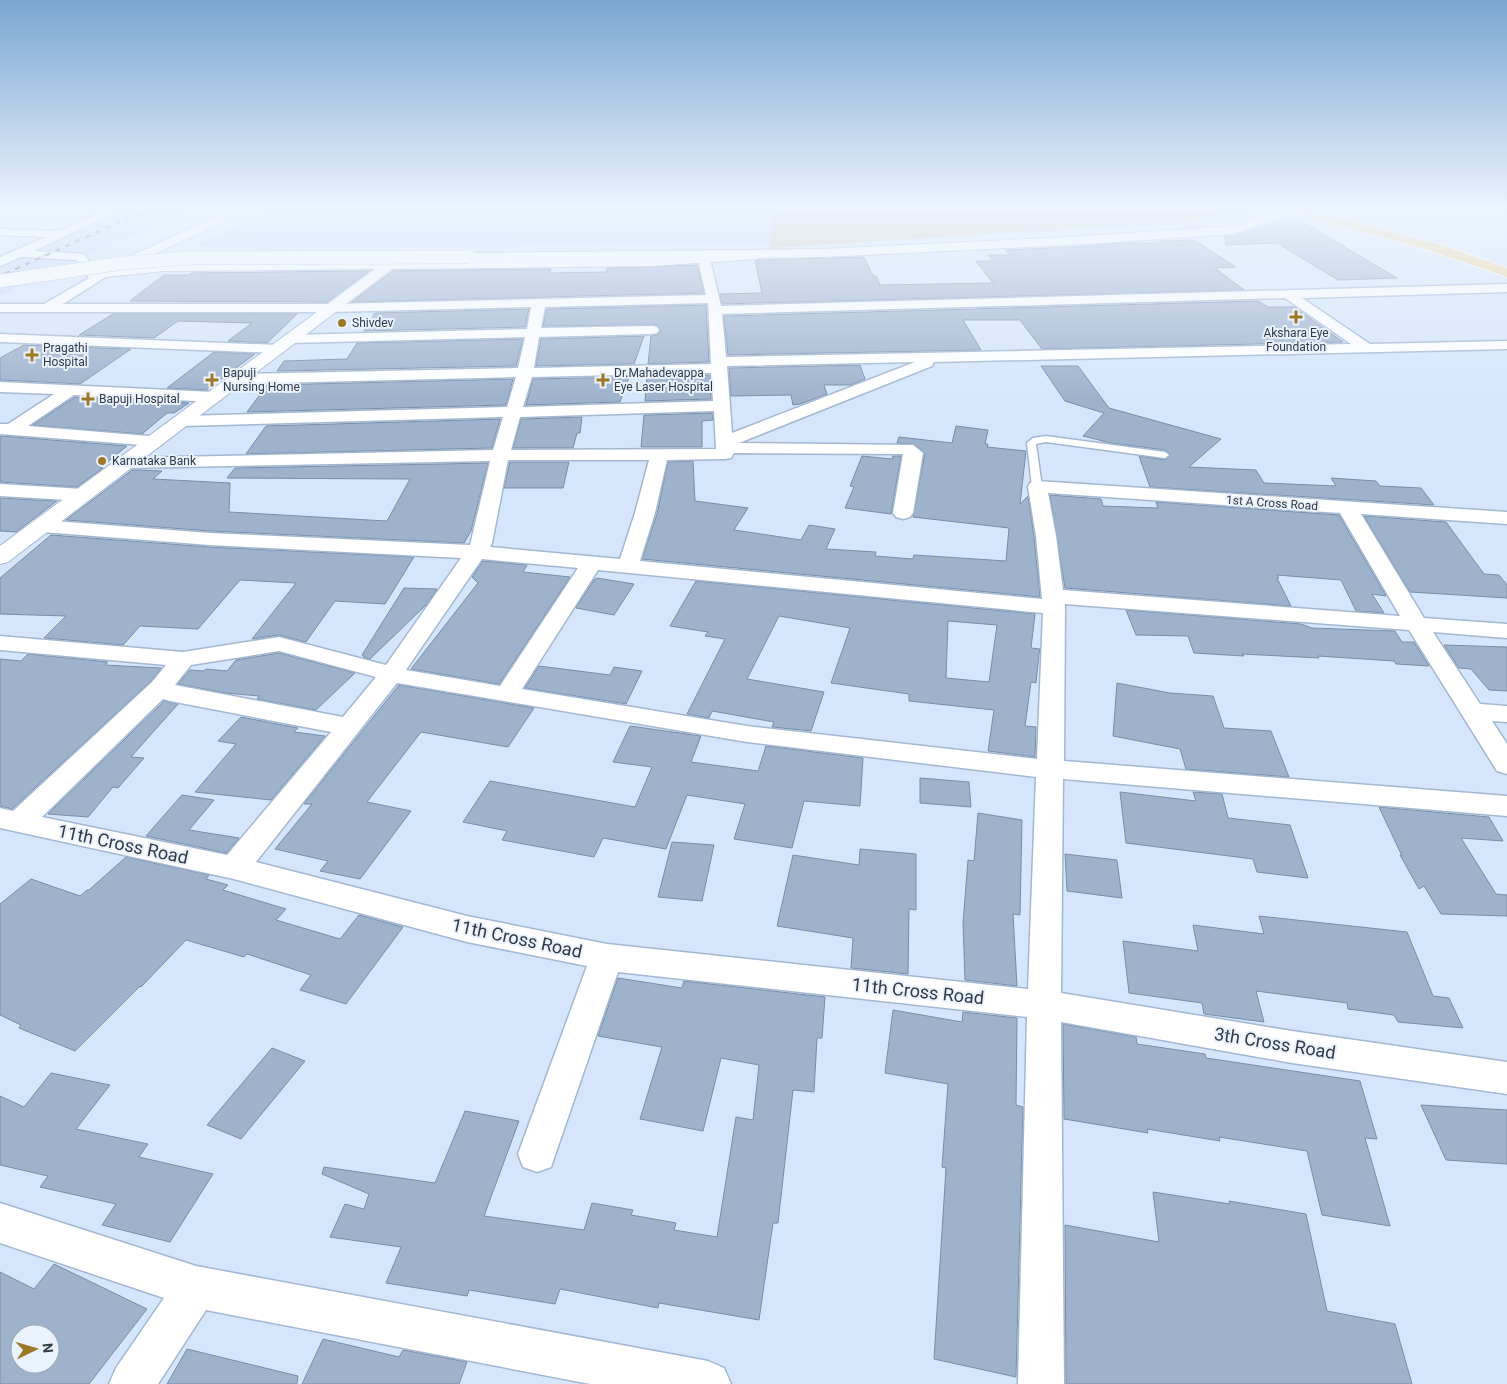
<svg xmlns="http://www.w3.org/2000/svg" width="1507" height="1384" viewBox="0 0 1507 1384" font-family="Roboto,sans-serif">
<rect width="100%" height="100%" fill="#d5e6fc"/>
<!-- built -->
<g fill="#c1dafc">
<path d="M126 208H192L0 295V265Z"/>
<path d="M275 208H1259L1237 218 1205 223 882 241 753 245 196 246Z"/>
</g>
<!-- green -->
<path fill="#cfc2aa" d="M773 208H1241L1210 219 770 248Z"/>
<!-- building -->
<g fill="#9eb2cc" stroke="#7a8da6" fill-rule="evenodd">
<path d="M1294 217 1397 278 1338 280 1277 243 1226 245 1225 236H1234Z"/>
<path d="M1194 240 1236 267 1215 268 1244 290 722 304 720 294 762 293 755 261 758 260 864 257 873 276H876L880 285 993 283 976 261H993L988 255H1010L1006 250 1077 247 1122 243H1163L1159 241Z"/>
<path d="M697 265 704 293 352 302 393 271 551 269 550 273 607 272V268Z"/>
<path d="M360 271H369L327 302 130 301 164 275H189L192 273Z"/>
<path d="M1258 301 1268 307H1294L1343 342 1042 349 1020 320H963L981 350 728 355 724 316Z"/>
<path d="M706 305 709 362 648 364 651 336 657 335 661 331 657 325 543 326 547 309Z"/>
<path d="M529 309 525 327 364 331 375 313Z"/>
<path d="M113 314H297L267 343 228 341 252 323 178 321 154 338 79 335Z"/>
<path d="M644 336 634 364 536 366 541 339Z"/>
<path d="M523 339 516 366 277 371 284 361 347 359 357 343Z"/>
<path d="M24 345 131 349 80 384 0 380V358Z"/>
<path d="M214 352 255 354 206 390 167 388Z"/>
<path d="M860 365 865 379 851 385H824L827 394 800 404 793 405 791 395 731 396 729 368Z"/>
<path d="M1041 366H1078L1109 408 1221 439 1189 467 1256 470 1264 483 1336 486 1331 478 1376 481 1380 486 1421 488 1434 505 1150 487 1139 456 1165 460 1170 456V454L1165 450 1111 443 1083 436 1104 413 1065 401Z"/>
<path d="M709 375 711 399 645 401 647 376Z"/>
<path d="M629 377 620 402 526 405 533 379Z"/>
<path d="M513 379 506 405 247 412 267 385Z"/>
<path d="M75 397 189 403 174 413H167L142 434 33 425Z"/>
<path d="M712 413 713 420 702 421V447H641L644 415Z"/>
<path d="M582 417 580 433H577L573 448H513L521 419Z"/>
<path d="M500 419 492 448 246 454 266 426Z"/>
<path d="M956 426 988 430 985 444H988L987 447 1026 451 1020 504 1028 496 1034 536 1040 597 642 559 657 514 668 462 693 461 695 501 748 508 734 530 801 540 809 525 835 529 826 549 876 552 875 556 913 559 914 555 1006 561 1009 528 913 517 925 453 914 444 897 443 899 437 952 443Z"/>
<path d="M2 436 127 446 100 468H103L77 487 0 482V437Z"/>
<path d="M862 456 892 459 893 456H901L891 514 845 508 854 487 850 486Z"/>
<path d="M510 462H569L563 488H504Z"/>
<path d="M488 463 471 531 464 543 210 531 66 520 132 470H141L162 471 153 479 230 483 229 512 387 521 410 479 227 478 235 468Z"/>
<path d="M1050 495 1101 499 1103 506 1158 508 1156 502 1339 515 1386 596 1372 594 1384 613 1356 611 1341 580 1277 575 1279 578H1277L1291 606 1065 588Z"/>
<path d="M0 498 57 501 16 532 0 531Z"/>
<path d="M1364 516 1446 522 1484 574 1499 575 1507 585V598L1410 592Z"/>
<path d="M51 535 210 547 414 557 385 604 335 601 306 642 279 635 252 639 296 583 240 580 198 629 140 626 123 645 44 638 66 616 0 614V578Z"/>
<path d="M483 561 527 565 523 572 570 577 499 684 411 669 478 583 472 577Z"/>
<path d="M597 578 634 584 614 615 576 608 594 580Z"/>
<path d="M696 581 1035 614 1031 648 1040 649 1039 654 1036 683 1031 682 1025 726 1036 727 1035 757 988 751 994 710 909 701V694L831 683 850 628 779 616 747 679 824 692 811 731 772 727 774 722 712 711 709 718 687 714 725 639 705 636 708 632 670 626ZM948 621 997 625 989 682 946 678Z"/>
<path d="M404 588 437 589 427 604 370 659 365 658 362 655Z"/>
<path d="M1126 610 1301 624 1312 628 1395 631 1402 642H1414L1429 666 1396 664 1394 661 1318 656 1319 658 1242 654 1244 656 1194 653 1188 636 1136 635Z"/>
<path d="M1444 645 1507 647V691L1489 690 1471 669 1459 668Z"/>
<path d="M279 653 355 673 316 710 257 699 259 696 226 693 178 684 190 670 204 671 206 669 227 671 236 660Z"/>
<path d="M28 654 108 662 105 665 161 668 151 681 12 809 0 806V659L21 661Z"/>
<path d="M539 666 610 675 614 667 642 671 626 704 525 688Z"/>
<path d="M1117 683 1170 693 1213 696 1224 728 1271 731 1289 777 1186 769 1180 749 1113 736Z"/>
<path d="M399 685 534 708 508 747 421 732 367 802 411 811 360 879 320 871 328 861 275 849 312 804H304Z"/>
<path d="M164 701 178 704 131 757 144 758 118 788 113 787 88 817 48 814Z"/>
<path d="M241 717 298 728 294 732 325 736 271 800 195 792 236 744 218 741Z"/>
<path d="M630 726 701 736 691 762 758 771 766 746 863 758 860 806 804 801 792 848 734 839 745 804 687 795 666 849 603 838 594 857 502 840 507 831 463 822 490 781 635 807 652 767 613 762Z"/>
<path d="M920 778 969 782 971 807 920 803Z"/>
<path d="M1120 792 1196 801 1193 792 1222 794 1228 818 1290 825 1308 878 1257 872 1253 859 1126 843Z"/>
<path d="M182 795 214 800 189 830 239 838 226 853 146 836Z"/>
<path d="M1379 807 1489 817 1503 841 1461 838 1496 894 1507 895V916L1441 914 1424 886 1419 889 1400 855 1402 856Z"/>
<path d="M978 813 1022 820 1020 915 1013 914 1017 986 965 980 963 923 968 860 974 861Z"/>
<path d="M672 842 714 845 702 901 658 897Z"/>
<path d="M860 849 916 854V910L909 909 908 974 851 968 853 938 777 926 793 855 859 865Z"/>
<path d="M1065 854 1117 860 1122 898 1067 891Z"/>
<path d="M126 857 209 875 206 879 228 885 223 890 286 909 276 920 340 939 359 915 403 927 346 1004 300 990 311 975 247 954 244 957 186 940 141 987 140 986 75 1051 19 1028 21 1025 0 1015V904L31 879 80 896 87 890H89Z"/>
<path d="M1259 916 1407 932 1433 996 1449 998 1463 1028 1398 1022 1394 1015 1348 1009 1347 1003 1256 991 1264 1022 1204 1014 1202 1003 1129 993 1123 941 1198 951 1193 925 1264 934Z"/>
<path d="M618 978 682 988 684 981 825 997 822 1038H817L814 1092 793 1090 778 1223H773L759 1320 659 1303 658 1308 560 1289 555 1304 469 1290 467 1296 386 1283 401 1247 330 1237 345 1204 364 1209 369 1194 322 1174 324 1167 435 1183 465 1111 519 1121 484 1216 584 1230 592 1203 633 1210 631 1215 676 1223 674 1230 717 1237 736 1117 753 1120 759 1065 721 1058 703 1131 640 1119 662 1047 598 1036Z"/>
<path d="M893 1010 962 1022 963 1012 1017 1018 1016 1105 1023 1107 1016 1377 934 1359 946 1168 942 1167 948 1084 885 1073Z"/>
<path d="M1063 1024 1136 1037 1137 1044 1205 1054 1206 1058 1360 1081 1377 1139 1365 1138 1390 1226 1322 1215 1307 1151 1219 1137 1220 1141 1147 1129 1148 1133 1064 1119Z"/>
<path d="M272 1048 305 1061 241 1139 207 1125Z"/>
<path d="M51 1073 110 1085 76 1129 148 1144 139 1157 213 1174 170 1242 102 1225 116 1204 40 1187 48 1176 0 1165V1096L24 1107Z"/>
<path d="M1421 1105 1507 1110V1164L1446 1160Z"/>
<path d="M1153 1192 1230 1204 1229 1201 1306 1214 1327 1311 1395 1324 1412 1384H1066L1065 1225 1159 1242Z"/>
<path d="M54 1264 147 1309 89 1384H0V1272L34 1289ZM20 1334H50V1364H20Z"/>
<path d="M323 1339 399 1357 403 1350 467 1362 459 1384H302Z"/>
<path d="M187 1349 298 1376 297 1384H167Z"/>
</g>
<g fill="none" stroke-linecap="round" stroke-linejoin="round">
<!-- service casing -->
<g stroke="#a3b7d2" stroke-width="3">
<path id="service" d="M1046 436 1165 452 1169 455 1165 458 1046 442 1036 444 1042 487 1037 490 1032 487 1027 443 1033 438Z"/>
</g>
<!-- minor casing -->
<g stroke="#a3b7d2" stroke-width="3">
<g id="minor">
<path d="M112 208H125L34 251 84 254 98 273 106 269 112 273 63 304H331L706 295 697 255 703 251 709 255 721 306 1507 284V292L1302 298 1370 344 1507 341V349L934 362 932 366 739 443 913 445 923 453 913 513 910 517 903 519 896 517 893 513 903 454 734 453 731 458 725 459 667 460 655 513 640 561 1042 599 1036 536 1028 487 1030 483 1037 481 1507 512V524L1361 514 1424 618 1507 624V638L1433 632 1480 704 1507 706V722L1492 721 1507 744V774L1497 771 1409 630 1065 604 1064 761 1507 796V816L1063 779 1061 993 1292 1031 1507 1062V1094L1292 1063 1061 1022 1064 1384H1018L1027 1017 618 972 551 1167 537 1172 523 1167 518 1154 587 966 467 942 234 879 0 828V808L13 811 152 682 166 665 0 650V636L183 652 279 637 386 665 461 558 210 545 42 532 35 530 32 526 35 522 42 520 210 533 470 545 490 461 126 468 120 467 117 463 120 459 126 458 493 450 503 417 183 426 177 425 175 421 177 417 183 416 507 407 516 377 238 384 232 382 230 379 232 376 238 374 518 368 525 337 290 343 285 342 283 339 285 336 290 335 527 329 531 307 331 312H0V304H44L89 278 76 260 21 257 0 266V257L46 237 0 235V229L59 231ZM1285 298 1351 344 726 357 722 314ZM708 303 711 364 534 368 539 337 652 334 657 333 659 330 657 327 652 326 541 328 545 307ZM915 362 732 433 727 366ZM711 373 713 401 523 407 532 377ZM714 411 716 449 511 450 520 417ZM508 460H649L635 513 620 559 490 547 492 543ZM1048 493 1340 513 1400 616 1063 590 1056 536ZM482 559 578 568 500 686 406 670ZM598 570 1043 613 1037 759 747 726 522 689ZM279 651 376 677 343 717 175 685 191 665ZM397 683 747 742 1036 777 1028 989 607 944 467 916 256 862ZM163 699 170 701 331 732 227 855 42 817Z"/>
<path d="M0 334 278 345 283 346 285 349 283 352 278 353 0 342Z"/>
<path d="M0 382 214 392 220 394 222 397 220 400 214 402 74 395 28 426 161 437 164 441 161 445 155 446 0 434V424H8L54 394 0 392Z"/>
<path d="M0 484 84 489 91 491 94 495 91 499 84 501 0 496Z"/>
<path d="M0 1203 196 1266 708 1361 724 1368 731 1384H590L206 1310 158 1384H109L116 1368 164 1298 0 1243Z"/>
</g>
</g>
<!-- tertiary casing -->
<g stroke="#a3b7d2" stroke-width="2">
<path id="tertiary" d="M236 208H251L130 266 164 263 651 258 757 251 764 255 757 259 651 266 392 269 8 562 0 564V546L375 269 164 271 106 277 99 273 101 270 121 267 117 264 119 261Z"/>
</g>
<!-- secondary casing -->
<g stroke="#a3b7d2" stroke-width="2">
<path id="secondary" d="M1287 208H1303L1301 210 1233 234 1070 245 823 257 469 261 462 257 469 253 823 249 1070 237 1232 226Z"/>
</g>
<!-- primary casing -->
<g stroke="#fff" stroke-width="2">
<path id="primary" d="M1280 208H1298L1435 243 1507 268V277L1425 249 1282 210Z"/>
</g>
<!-- service -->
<use href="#service" fill="#fff" fill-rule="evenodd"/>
<!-- minor -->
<use href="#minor" fill="#fff" fill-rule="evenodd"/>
<!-- tertiary -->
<use href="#tertiary" fill="#fff" fill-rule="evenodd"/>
<!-- secondary -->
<use href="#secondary" fill="#fff" fill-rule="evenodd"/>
<!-- primary -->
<use href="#primary" fill="#f4d186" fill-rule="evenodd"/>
<!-- rail casing -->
<g stroke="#7a8696" stroke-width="2.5">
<path id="rail" d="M0 276 150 208"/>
</g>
<!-- rail -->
<use href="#rail" stroke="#eaf2fe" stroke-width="2" stroke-dasharray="5.5" stroke-linecap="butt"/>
<!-- secondary-bridge casing -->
<g stroke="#a3b7d2" stroke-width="14" stroke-linecap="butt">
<path id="secondary-bridge" d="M0 281 123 263 191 258 469 257"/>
</g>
<!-- secondary-bridge -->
<use href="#secondary-bridge" stroke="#fff" stroke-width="13"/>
</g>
<!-- sky -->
<linearGradient id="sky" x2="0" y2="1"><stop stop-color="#7ba6d2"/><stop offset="0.52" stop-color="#ecf4fe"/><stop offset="1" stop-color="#ecf4fe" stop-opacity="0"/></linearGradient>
<rect width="1507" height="401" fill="url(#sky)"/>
<!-- markers -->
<g fill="#9f7825" stroke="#eaf2fe" stroke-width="2">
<path d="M1293.5 309.5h5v5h5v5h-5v5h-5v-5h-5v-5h5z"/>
<circle cx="342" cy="323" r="5"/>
<path d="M29.5 347.5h5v5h5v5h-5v5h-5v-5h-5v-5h5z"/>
<path d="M209.5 372.5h5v5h5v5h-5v5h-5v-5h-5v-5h5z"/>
<path d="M600.5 372.5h5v5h5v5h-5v5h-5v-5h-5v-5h5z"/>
<path d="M85.5 391.5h5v5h5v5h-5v5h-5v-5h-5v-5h5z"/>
<circle cx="102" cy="461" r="5"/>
</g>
<g text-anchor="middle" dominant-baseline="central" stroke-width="4" stroke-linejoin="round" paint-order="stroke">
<!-- far-poi labels -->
<g font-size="12" fill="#323a45" stroke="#eaf2fe" text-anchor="start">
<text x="352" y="323">Shivdev</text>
<text x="1296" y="333" text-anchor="middle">Akshara Eye<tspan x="1296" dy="14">Foundation</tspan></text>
<text x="43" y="348">Pragathi<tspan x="43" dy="14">Hospital</tspan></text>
<text x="223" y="373">Bapuji<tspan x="223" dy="14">Nursing Home</tspan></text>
<text x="614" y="373">Dr.Mahadevappa<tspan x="614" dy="14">Eye Laser Hospital</tspan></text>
<text x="99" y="399">Bapuji Hospital</text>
<text x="112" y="461">Karnataka Bank</text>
</g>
<!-- far-street labels -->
<g font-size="12" fill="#323a45" stroke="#eaf2fe">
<text transform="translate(1272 503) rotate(4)">1st A Cross Road</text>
</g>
<!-- near-street labels -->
<g font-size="18" fill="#323a45" stroke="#eaf2fe">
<text transform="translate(123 844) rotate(12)">11th Cross Road</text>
<text transform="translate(517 938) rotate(12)">11th Cross Road</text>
<text transform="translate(918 991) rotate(6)">11th Cross Road</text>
<text transform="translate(1275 1043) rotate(9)">3th Cross Road</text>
</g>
</g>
<!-- north arrow -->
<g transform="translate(35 1349) rotate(85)"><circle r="24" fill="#eaf2fe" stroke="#a0a8b4"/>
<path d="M0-4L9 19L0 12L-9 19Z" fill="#9f7825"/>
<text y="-8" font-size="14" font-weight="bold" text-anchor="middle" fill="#323a45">N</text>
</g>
</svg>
